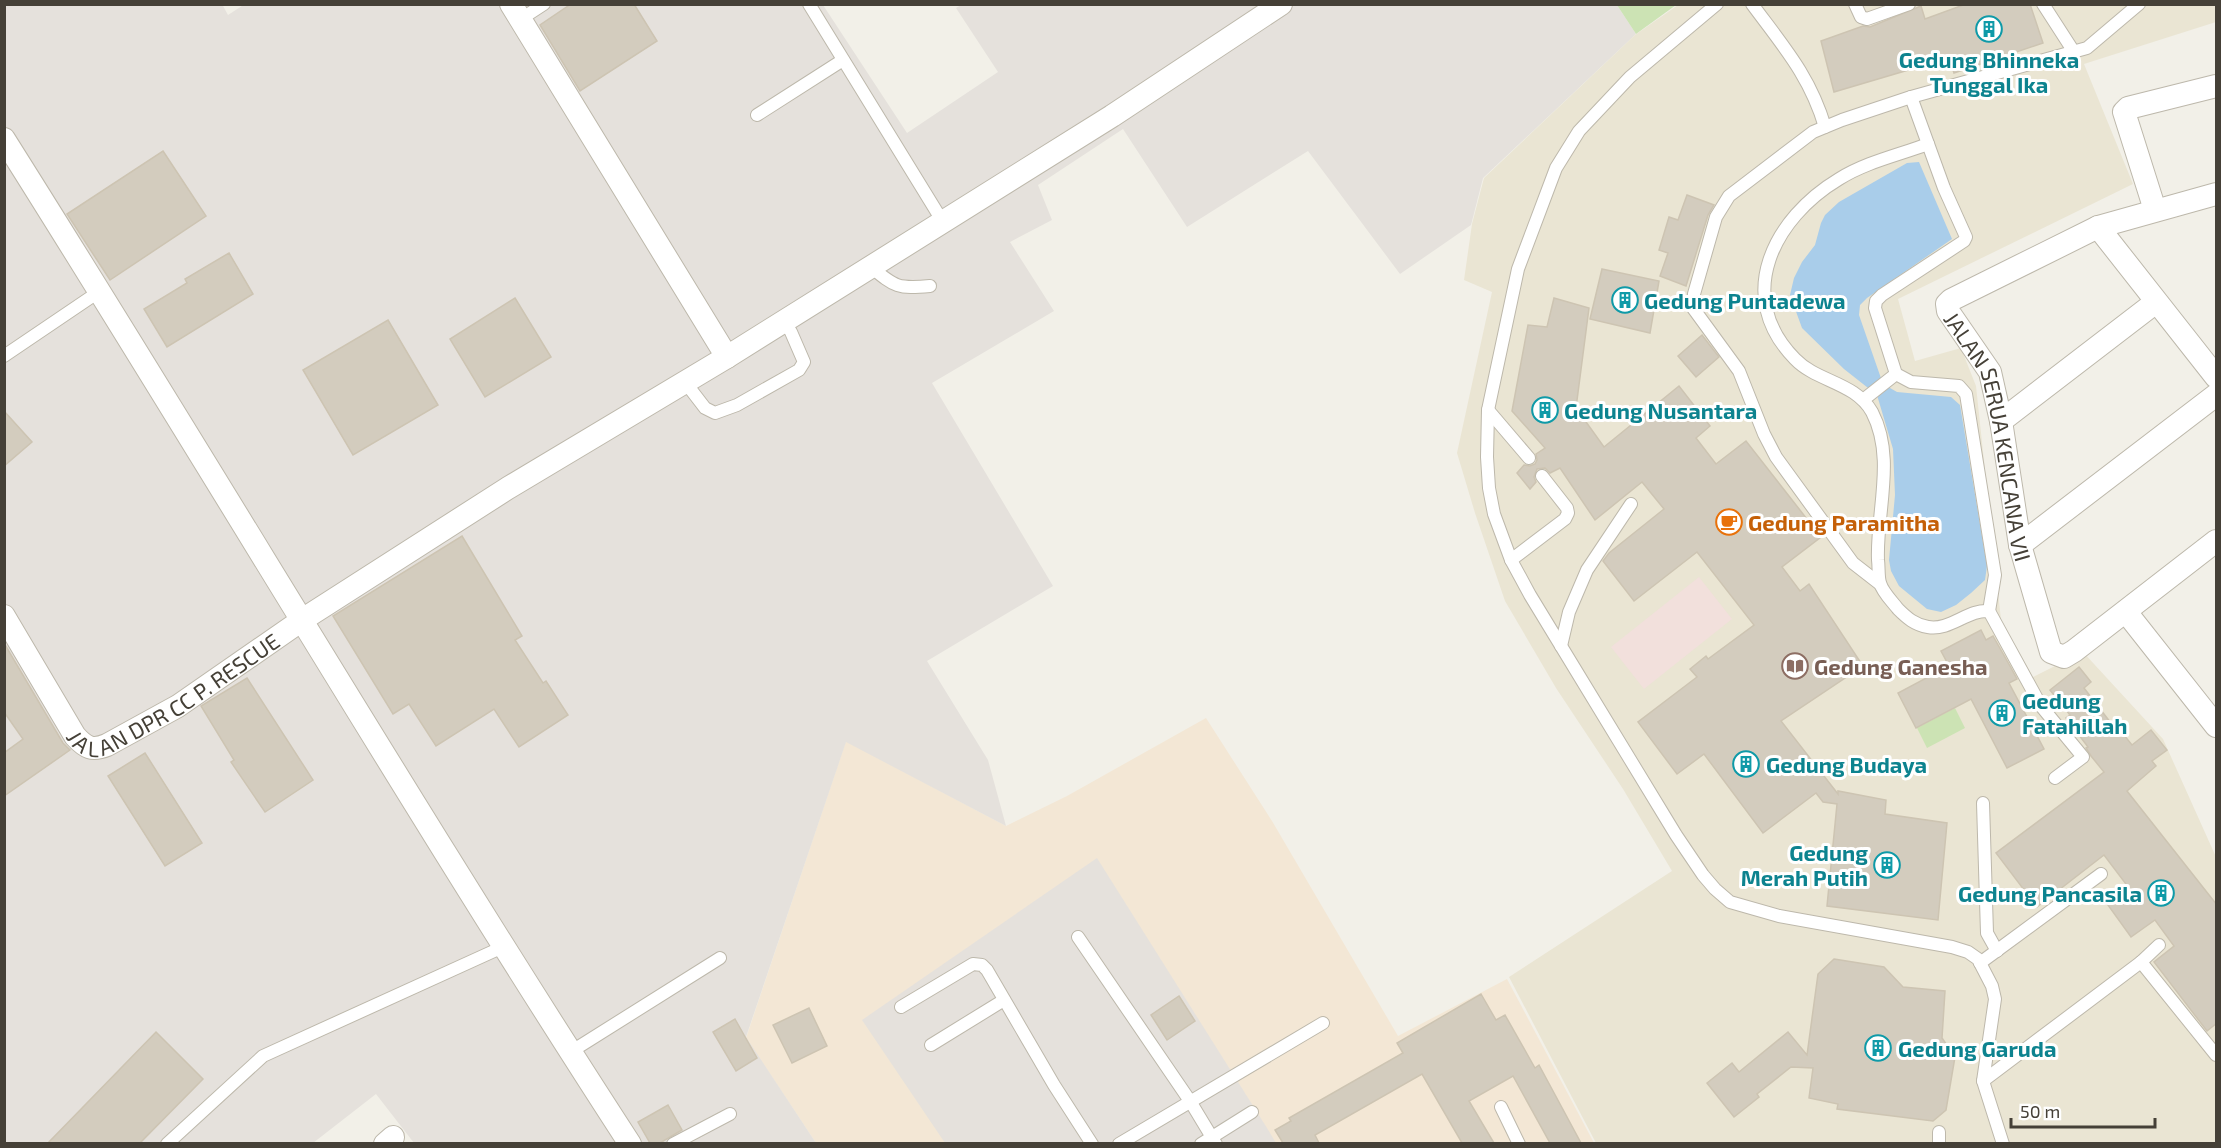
<svg xmlns="http://www.w3.org/2000/svg" width="2221" height="1148" viewBox="0 0 2221 1148" font-family="'Exo 2',sans-serif">
<rect width="100%" height="100%" fill="#f2f0e8"/>
<!-- commercial -->
<path fill="#f3e7d5" d="M1206 718 1272 821 1398 1036 1507 979 1594 1143H816L746 1038 846 741 1006 826 1067 796Z"/>
<!-- industrial -->
<g fill="#e5e1dc">
<path d="M222 4 228 15 245 4 823 5 907 133 998 72 956 8 961 5H1617L1636 34 1483 178 1471 225 1400 274 1308 151 1187 227 1123 129 1038 185 1052 220 1010 242 1054 311 932 383 1053 586 927 661 988 760 1006 826 846 742 746 1037 816 1143H414L376 1094 313 1143 5 1144V5Z"/>
<path d="M1097 858 1267 1128 1276 1143H945L862 1020Z"/>
</g>
<!-- education -->
<path fill="#eae5d3" d="M1678 5H2216V22L2084 64 2133 184 1898 299 1915 361 1961 348 1976 386 2001 620 2033 677 2083 652 2163 739 2216 857V1143H1596L1509 977 1672 871 1623 789 1556 688 1505 601 1475 513 1457 453 1492 292 1464 280 1472 224 1484 178 1635 35Z"/>
<!-- medical -->
<path fill="#f2e0dc" d="M1699 577 1732 619 1644 689 1611 647Z"/>
<!-- green -->
<g fill="#cce3b4">
<path d="M1617 5H1676L1636 34Z"/>
<path d="M1955 708 1965 728 1927 748 1917 728Z"/>
</g>
<!-- water -->
<path fill="#a9cdea" d="M1919 162 1952 239 1867 298 1860 305 1859 315 1883 384 1897 392 1951 397 1960 405 1987 566 1985 580 1971 593 1956 605 1941 612 1927 609 1899 586 1891 571 1889 560 1895 495 1893 449 1877 395 1844 369 1802 328 1790 295 1794 278 1802 262 1815 245 1821 223 1825 215 1839 202 1907 163Z"/>
<!-- building -->
<g fill="#d3ccbe" stroke="#cdc4b2" stroke-width="1.5">
<path d="M571 4H634L657 41 580 91 540 25Z"/>
<path d="M1966 4H2030L2043 43 1954 73 1949 58 1834 92 1821 41 1863 26 1870 27 1921 6 1925 19Z"/>
<path d="M163 151 206 216 110 280 67 214Z"/>
<path d="M1687 195 1714 205 1708 215 1686 286 1660 276 1668 253 1659 250 1669 217 1678 220Z"/>
<path d="M229 253 253 294 167 347 144 309 187 283 185 279Z"/>
<path d="M1602 269 1659 281 1650 333 1590 319Z"/>
<path d="M515 298 551 357 485 397 450 339Z"/>
<path d="M1554 298 1589 308 1576 408 1604 447 1679 386 1710 426 1696 438 1716 464 1746 441 1821 537 1782 567 1800 591 1809 584 1863 666 1781 721 1838 794V791L1886 800 1885 814 1947 823 1938 920 1827 906 1837 804 1823 802 1816 793 1763 833 1704 754 1677 774 1638 722 1697 677 1690 669 1706 656 1708 659 1754 625 1697 552 1634 601 1603 561 1609 553 1664 509 1642 482 1595 520 1560 468 1550 473 1545 468 1537 469 1534 477 1536 482 1530 489 1517 473 1524 465 1530 466 1535 464 1537 460 1536 454 1545 448 1512 411 1528 325 1547 327Z"/>
<path d="M388 320 438 405 353 455 303 370Z"/>
<path d="M1702 335 1719 357 1696 377 1678 356Z"/>
<path d="M4 411 32 442 4 466Z"/>
<path d="M462 536 522 636 515 640 543 683 546 681 568 715 519 747 494 709 436 746 409 704 393 714 333 616Z"/>
<path d="M1981 630 1986 640 1993 636 2010 666 2017 679 2009 683 2044 749 2007 768 1971 699 1916 728 1898 693 1949 666 1941 651Z"/>
<path d="M4 643 63 743 70 750 4 796V753L23 739 4 712Z"/>
<path d="M2079 667 2091 682 2084 688 2114 727 2116 725 2132 745 2151 730 2167 750 2152 761 2156 766 2127 791 2217 905V1023L2207 1031 2154 962 2174 946 2155 920 2131 937 2105 901 2126 884 2104 855 2037 907 1996 853 2104 772 2091 756 2086 748 2088 747 2066 718 2070 715 2050 690Z"/>
<path d="M247 678 313 780 265 812 231 762 234 760 201 706Z"/>
<path d="M145 753 202 843 165 866 108 776Z"/>
<path d="M1834 959 1884 967 1903 987 1945 991 1942 1038 1955 1057 1946 1110 1933 1121 1837 1109 1838 1104 1809 1098 1813 1068 1791 1067 1757 1094 1759 1097 1734 1117 1707 1083 1732 1063 1739 1072 1788 1032 1807 1055 1818 974Z"/>
<path d="M1481 994 1496 1020 1505 1015 1535 1068 1539 1065 1581 1143H1550L1513 1076 1469 1101 1494 1143H1462L1422 1074 1315 1135 1319 1143H1283L1275 1130 1291 1121 1289 1118 1403 1053 1397 1043Z"/>
<path d="M1179 996 1195 1021 1167 1040 1151 1015Z"/>
<path d="M809 1008 827 1046 792 1063 773 1025Z"/>
<path d="M735 1019 757 1058 736 1071 713 1032Z"/>
<path d="M156 1032 203 1079 140 1143H48Z"/>
<path d="M668 1105 682 1130 660 1143H650L638 1122Z"/>
</g>
<g fill="none" stroke-linecap="round" stroke-linejoin="round">
<!-- lane casing -->
<g stroke="#bdb8ab" stroke-width="14">
<g id="lane">
<path d="M809 4 943 222"/>
<path d="M1717 4 1630 77 1579 131 1556 168 1518 269 1488 410 1487 457 1489 488 1494 514 1511 560 1530 595 1676 835 1703 875 1715 889 1730 902 1779 916 1952 947 1968 952 1978 959 1992 986 1995 999 1983 1081 2003 1144"/>
<path d="M1752 4C1783 46 1810 76 1825 127"/>
<path d="M1855 4 1861 17 1867 19 1909 4"/>
<path d="M2043 4 2074 52"/>
<path d="M521 19 544 4"/>
<path d="M1911 97 1944 188 1966 237 1964 241 1882 295 1876 301 1875 308 1896 374 1911 382 1959 386 1966 394 1995 575 1989 611"/>
<path d="M757 115 843 60"/>
<path d="M1928 144C1899 155 1866 162 1839 179 1774 218 1733 296 1795 359 1817 382 1855 382 1872 412 1896 458 1876 512 1878 560 1879 567 1878 576 1880 583 1883 593 1892 601 1898 609 1907 618 1915 625 1928 627 1950 631 1968 609 1989 611L2041 706 2083 757 2055 778"/>
<path d="M871 267C895 287 898 289 930 286"/>
<path d="M4 356 100 291"/>
<path d="M685 382 705 408 715 413 737 405 799 370 804 362 791 332 784 321"/>
<path d="M1863 400 1896 374"/>
<path d="M1488 410 1529 458"/>
<path d="M1511 560 1565 519 1568 513 1567 508 1542 476"/>
<path d="M1880 584 1853 563 1776 457 1764 434 1739 371 1693 308 1694 294 1716 217 1729 196 1813 132 1842 120 1911 97 2087 48 2139 4"/>
<path d="M1561 646 1569 612 1587 570 1631 504"/>
<path d="M1983 803 1987 933 1997 951"/>
<path d="M1078 937 1190 1101 1216 1144"/>
<path d="M2141 962 2216 1055"/>
<path d="M1980 963 2101 874"/>
<path d="M901 1007 973 964 982 965 987 970 1054 1085 1092 1144"/>
<path d="M931 1045 1004 1000"/>
<path d="M572 1051 720 958"/>
<path d="M1983 1081 2141 962 2159 945"/>
<path d="M1501 1107 1519 1144"/>
<path d="M1939 1132V1144"/>
<path d="M167 1144 263 1056 505 946"/>
<path d="M673 1144 730 1114"/>
<path d="M1119 1144 1323 1023"/>
<path d="M1201 1144 1252 1112"/>
</g>
</g>
<!-- street casing -->
<g stroke="#bdb8ab" stroke-width="24">
<g id="street">
<path d="M511 4 727 357"/>
<path d="M4 139C215 473 415 813 630 1144"/>
<path id="s1" d="M2216 194 2098 227 1951 300 1947 304 1948 311 1990 372 2001 421 2020 545 2051 652 2064 657 2074 651 2216 541"/>
<path d="M2155 210 2124 112 2128 108 2216 86"/>
<path d="M2098 227 2216 377"/>
<path d="M2001 421 2156 302"/>
<path d="M2020 545 2216 395"/>
<path d="M2126 612 2216 726"/>
<path id="s2" d="M4 616 75 736C86 748 92 751 107 745L178 706 302 620 508 488 727 357 1112 116 1281 4"/>
<path d="M385 1144 393 1137"/>
</g>
</g>
<!-- lane -->
<use href="#lane" stroke="#fff" stroke-width="12"/>
<!-- street -->
<use href="#street" stroke="#fff" stroke-width="22"/>
</g>
<!-- icons -->
<defs>
<g id="building-ring" transform="scale(1.35)"><circle r="9.5" fill="#fff" stroke="#0f9aa8" stroke-width="1.5"/><path d="M-4-6H4V6H1V3H-1V6H-4ZM-2.5-4.3h1.7v1.8h-1.7ZM.8-4.3h1.7v1.8H.8ZM-2.5-1h1.7V.8h-1.7ZM.8-1h1.7V.8H.8Z" fill="#0f9aa8"/></g>
<g id="cafe-ring" transform="scale(1.35)"><circle r="9.5" fill="#fff" stroke="#e8710a" stroke-width="1.5"/><path d="M-5.5-4.5H6V0H3Q3 3.5 0 3.5H-2.5Q-5.5 3.5-5.5 0ZM3-3.2v2h1.7v-2ZM-6 4.5H4V6H-6Z" fill="#e8710a"/></g>
<g id="library-ring" transform="scale(1.35)"><circle r="9.5" fill="#fff" stroke="#8d6e63" stroke-width="1.5"/><path d="M-6-4Q-3-5.5-.7-3.5V5Q-3 3-6 4ZM6-4Q3-5.5 .7-3.5V5Q3 3 6 4Z" fill="#8d6e63"/></g>
</defs>
<g fill-rule="evenodd">
<use href="#building-ring" x="1989" y="29"/>
<use href="#building-ring" x="1625" y="300"/>
<use href="#building-ring" x="1545" y="410"/>
<use href="#cafe-ring" x="1729" y="522"/>
<use href="#library-ring" x="1795" y="666"/>
<use href="#building-ring" x="2002" y="713"/>
<use href="#building-ring" x="1746" y="764"/>
<use href="#building-ring" x="1887" y="865"/>
<use href="#building-ring" x="2161" y="893"/>
<use href="#building-ring" x="1878" y="1048"/>
</g>
<g text-anchor="middle" dominant-baseline="central" stroke-width="6" stroke-linejoin="round" paint-order="stroke">
<!-- culture labels -->
<g font-size="22" font-weight="bold" fill="#0d838f" stroke="#fff" text-anchor="start">
<text x="1989" y="59" text-anchor="middle">Gedung Bhinneka<tspan x="1989" dy="25">Tunggal Ika</tspan></text>
<text x="1644" y="300">Gedung Puntadewa</text>
<text x="1564" y="410">Gedung Nusantara</text>
<text x="2022" y="700">Gedung<tspan x="2022" dy="25">Fatahillah</tspan></text>
<text x="1766" y="764">Gedung Budaya</text>
<text x="1868" y="852" text-anchor="end">Gedung<tspan x="1868" dy="25">Merah Putih</tspan></text>
<text x="2142" y="893" text-anchor="end">Gedung Pancasila</text>
<text x="1898" y="1048">Gedung Garuda</text>
</g>
<!-- street labels -->
<g font-size="22" fill="#454037" stroke="#fff">
<text stroke="none"><textPath href="#s1" startOffset="434">JALAN SERUA KENCANA VII</textPath></text>
<text stroke="none"><textPath href="#s2" startOffset="256">JALAN DPR CC P. RESCUE</textPath></text>
</g>
<!-- food labels -->
<g font-size="22" font-weight="bold" fill="#c56008" stroke="#fff" text-anchor="start">
<text x="1748" y="522">Gedung Paramitha</text>
</g>
<!-- education labels -->
<g font-size="22" font-weight="bold" fill="#785e54" stroke="#fff" text-anchor="start">
<text x="1814" y="666">Gedung Ganesha</text>
</g>
</g>
<!-- border -->
<rect width="2221" height="1148" fill="none" stroke="#454037" stroke-width="12"/>
<!-- scale -->
<path d="M2011 1118v9h144v-9" fill="none" stroke="#454037" stroke-width="3"/>
<text x="2020" y="1118" font-size="18" fill="#454037" stroke="#ffffff" stroke-width="4.5" paint-order="stroke">50 m</text>
</svg>
